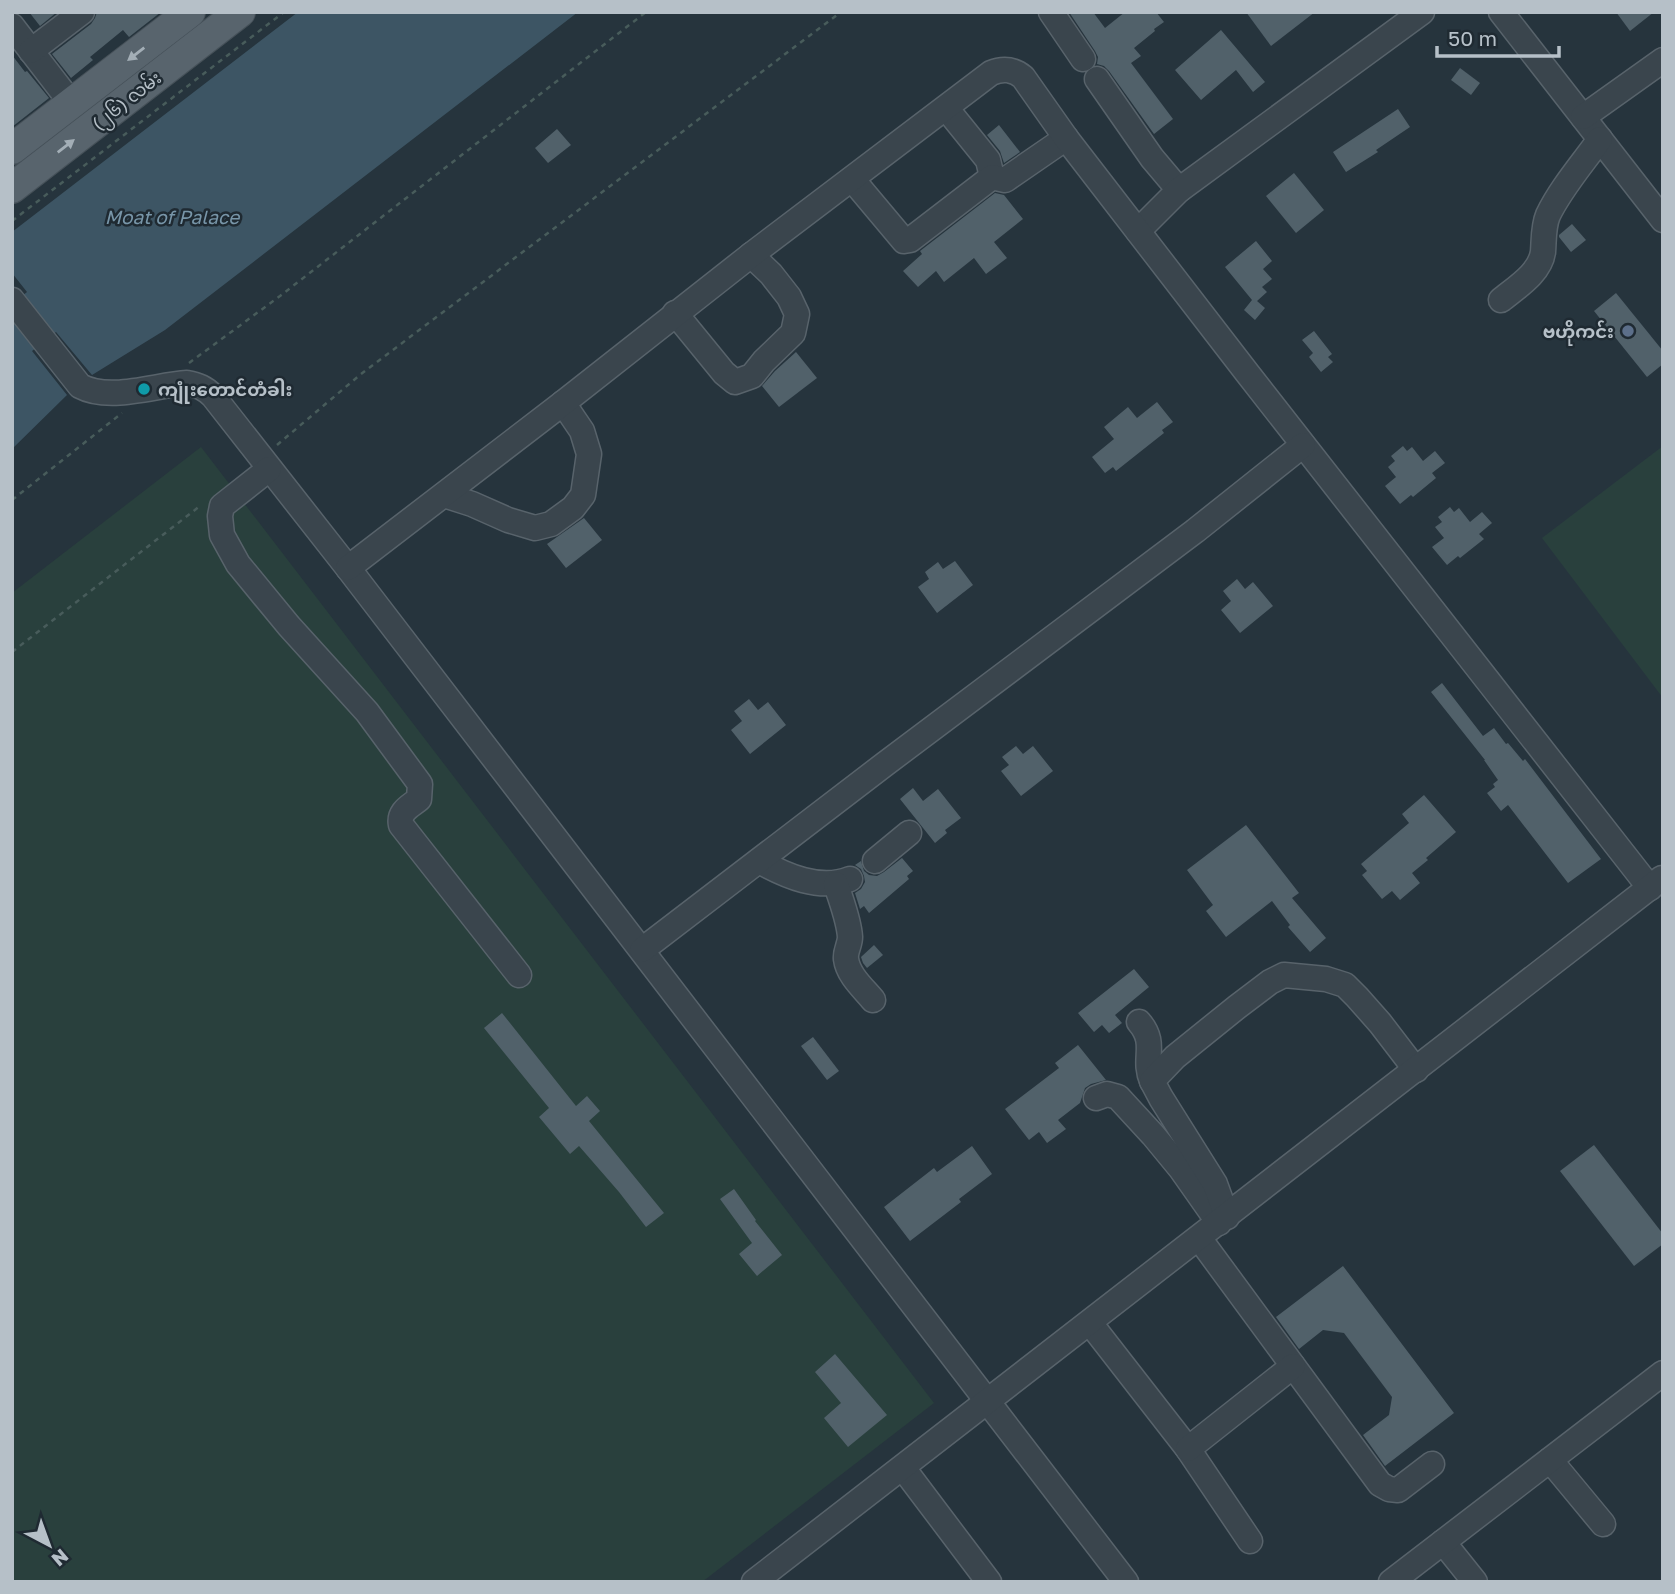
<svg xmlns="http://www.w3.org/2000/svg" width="1675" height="1594" viewBox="0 0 1675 1594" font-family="'Golos Text','Noto Sans Myanmar',sans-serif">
<rect width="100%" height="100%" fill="#26343d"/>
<!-- green -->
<g fill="#29403d">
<path d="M1663 446V698L1542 538Z"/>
<path d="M201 447 934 1403 702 1582H12V593Z"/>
</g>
<!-- water -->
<path fill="#3d5564" d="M298 12H578L165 330 92 375 56 332 32 351 67 395 12 449V304L27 292 12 273V232Z"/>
<!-- building -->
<g fill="#51616a">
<path d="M29 12H57L40 26Z"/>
<path d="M97 12H161L129 37 123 30 90 57 93 60 71 78 52 54 91 24 95 18Z"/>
<path d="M1069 12H1093L1105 28 1125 12H1156L1164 22 1154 29 1155 31 1134 48 1141 56 1131 63 1173 119 1154 134 1109 71 1104 66 1097 64 1098 57 1095 51Z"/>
<path d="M1246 12H1315L1271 46Z"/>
<path d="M1616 12H1654L1630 31Z"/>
<path d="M1221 30 1265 82 1253 92 1236 70 1201 100 1175 70Z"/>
<path d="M12 55 25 72 27 71 49 98 12 127Z"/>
<path d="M1460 68 1480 83 1471 95 1451 80Z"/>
<path d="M1398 109 1410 127 1376 150 1378 152 1346 172 1333 152Z"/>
<path d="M999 125 1020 152 1004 163 1000 151 987 135Z"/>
<path d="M557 129 571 145 548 163 535 148Z"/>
<path d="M1294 173 1324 210 1296 233 1266 196Z"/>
<path d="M995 193 1004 195 1023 219 994 242 1007 258 986 274 974 258 944 282 936 271 918 287 903 271 922 254 920 251Z"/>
<path d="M1572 224 1586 240 1571 252 1559 237V235Z"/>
<path d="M1256 241 1272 261 1263 269 1272 279 1262 287 1267 292 1257 301 1265 308 1255 320 1244 310 1252 300 1225 267Z"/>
<path d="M1616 293 1663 351V364L1647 377 1594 311Z"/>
<path d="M1314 331 1332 354 1328 357 1333 362 1321 372 1309 357 1313 353 1302 340Z"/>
<path d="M796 352 817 378 779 407 762 386 775 371Z"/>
<path d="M1157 402 1173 422 1162 430 1164 433 1145 448 1116 471 1113 467 1105 473 1092 457 1114 439 1104 427 1128 407 1137 418Z"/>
<path d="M1403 446 1407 451 1412 447 1423 461 1435 451 1445 463 1432 473 1436 478 1413 497 1411 495 1400 504 1385 486 1396 477 1388 467 1395 461 1391 456Z"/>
<path d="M1450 507 1454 512 1459 508 1470 522 1482 512 1492 523 1479 534 1484 539 1460 558 1458 556 1447 565 1432 547 1444 538 1435 527 1442 522 1438 517Z"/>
<path d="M584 518 602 540 566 568 547 544Z"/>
<path d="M955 561 973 585 937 613 918 587 929 579 925 572 938 562 943 569Z"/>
<path d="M1237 579 1245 589 1253 582 1273 606 1240 633 1221 610 1231 601 1223 591Z"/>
<path d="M1442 683 1483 736 1494 728 1506 744 1508 743 1523 761 1525 759 1601 859 1568 883 1508 805 1501 811 1487 793 1495 787 1493 784 1498 780 1484 760H1485L1431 692Z"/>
<path d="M749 699 758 710 768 702 786 725 750 754 731 730 742 721 734 711Z"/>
<path d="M1016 746 1023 754 1033 746 1053 771 1021 796 1001 771 1009 765 1002 757Z"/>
<path d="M913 788 923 801 938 789 961 818 945 830 947 833 935 843 900 799Z"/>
<path d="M1424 795 1456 832 1426 858 1428 860 1412 873 1420 883 1400 900 1392 891 1382 899 1362 875 1367 871 1361 864 1409 823 1402 814Z"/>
<path d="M1246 825 1299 893 1292 898 1326 938 1310 952 1288 927 1290 925 1272 901 1226 937 1206 911 1213 905 1187 870Z"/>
<path d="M902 858 913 871 907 876 909 879 869 913 864 906 860 909 855 893 861 889 865 882 864 876 861 869 855 865 861 861 864 871 869 875 877 876 884 872Z"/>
<path d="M874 945 883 955 867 968 863 963 861 957Z"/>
<path d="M1134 969 1149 987 1115 1015 1122 1023 1109 1033 1102 1025 1094 1032 1078 1013Z"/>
<path d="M502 1013 576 1106 587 1096 600 1111 589 1121 664 1213 646 1227 619 1192 579 1146 570 1154 539 1117 549 1108 484 1028Z"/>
<path d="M813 1037 839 1071 827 1080 801 1046Z"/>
<path d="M1078 1045 1106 1080 1091 1084 1085 1088 1080 1103 1058 1120 1066 1129 1047 1143 1039 1132 1029 1140 1005 1109 1059 1068 1055 1063Z"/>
<path d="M1594 1145 1663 1234V1244L1634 1266 1560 1171Z"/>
<path d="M972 1146 992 1174 959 1199 961 1202 910 1241 884 1207 934 1168 937 1172Z"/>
<path d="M734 1189 756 1220 755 1221 782 1255 757 1276 739 1254 752 1243 720 1199Z"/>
<path d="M1343 1266 1454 1413 1385 1466 1363 1435 1389 1415 1392 1397 1344 1333 1323 1330 1299 1349 1276 1317Z"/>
<path d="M835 1354 887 1415 848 1447 824 1418 841 1403 815 1372Z"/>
</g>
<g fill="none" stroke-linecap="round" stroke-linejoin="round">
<!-- minor casing -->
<g stroke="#58636b" stroke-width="27">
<g id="minor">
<path d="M1051 12 1083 59"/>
<path d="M1501 12 1663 220"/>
<path d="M12 26 72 104"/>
<path d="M31 51 82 12"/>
<path d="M1097 79 1152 158 1179 190"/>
<path d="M946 108 988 160 992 177"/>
<path d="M1583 117 1663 60"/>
<path d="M852 179 904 241 910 240 992 177 1005 180 1066 138"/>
<path d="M1138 231 1179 190 1422 12"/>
<path d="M12 300 80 386C110 402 155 385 187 383 198 385 205 388 213 396L348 568 1126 1582"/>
<path d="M1501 300C1517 287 1540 273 1543 252 1544 240 1543 227 1548 215 1561 188 1583 163 1600 139"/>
<path d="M675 313 724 373 735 382 752 376 764 361 793 333 797 314 789 297 771 274 751 255"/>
<path d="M269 469 222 506 220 516 222 535 238 564 289 626 367 712 420 784 419 799C411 806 398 811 401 825L519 975"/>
<path d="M444 495 472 504 508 520 535 528 551 524 573 508 583 495 589 454 582 431 563 403"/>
<path d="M348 568 563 403 751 255 991 73C1003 68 1013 69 1023 77L1066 138 1248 374 1650 888"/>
<path d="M759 861C786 876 820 891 850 879"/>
<path d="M875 861 909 833"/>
<path d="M836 884C841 901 849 920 850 937 850 945 845 951 846 959 848 975 863 988 873 1000"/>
<path d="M642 950 885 764 1195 531 1303 445"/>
<path d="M1139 1022C1158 1044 1142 1058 1152 1081"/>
<path d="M1096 1098 1107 1094 1118 1097 1153 1135 1181 1169 1219 1223"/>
<path d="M1227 1217 1215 1184 1161 1098 1152 1081 1175 1057 1237 1007 1270 982 1284 975 1326 979 1345 985 1357 997 1380 1023 1416 1070"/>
<path d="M1199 1238 1380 1484 1389 1489 1398 1490 1432 1464"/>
<path d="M1090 1323 1188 1449 1250 1541"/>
<path d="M1188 1449 1293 1366"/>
<path d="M1550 1460 1603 1524"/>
<path d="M903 1468 989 1582"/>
<path d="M1443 1542 1475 1582"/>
<path d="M754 1582 1662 878"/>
<path d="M1391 1582 1663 1373"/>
</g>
</g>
<!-- major casing -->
<g stroke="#465159" stroke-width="32">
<g id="major">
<path d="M12 149 190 12"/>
<path d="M12 188 240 12"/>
</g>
</g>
<!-- path -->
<g stroke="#485c5b" stroke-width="2.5" stroke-dasharray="5 5" stroke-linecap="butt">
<path d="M12 221 284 12"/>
<path d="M189 363 280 296 646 12"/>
<path d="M277 445 361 374 841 12"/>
<path d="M12 500 122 413"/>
<path d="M12 652 200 506"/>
</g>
<!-- minor -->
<use href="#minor" stroke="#3a454d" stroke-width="24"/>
<!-- major -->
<use href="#major" stroke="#58646d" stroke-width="30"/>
</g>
<!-- one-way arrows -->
<defs><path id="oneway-solid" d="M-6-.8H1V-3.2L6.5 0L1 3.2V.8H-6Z" transform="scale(1.75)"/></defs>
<g fill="#a3aeb6">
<use href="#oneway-solid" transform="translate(136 54) rotate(142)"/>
<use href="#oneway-solid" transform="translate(66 146) rotate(-38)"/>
</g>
<!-- markers -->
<circle fill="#5c6f8a" stroke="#1f2a32" stroke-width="2.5" cx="1628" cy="331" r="7"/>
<circle fill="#0f9aa8" stroke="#1f2a32" stroke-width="2.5" cx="144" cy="389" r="7"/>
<g text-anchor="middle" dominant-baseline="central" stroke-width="5" stroke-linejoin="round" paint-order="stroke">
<!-- street labels -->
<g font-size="18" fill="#b6c0c8" stroke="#1f2a32">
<text transform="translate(126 100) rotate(-38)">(၂၆) လမ်း</text>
</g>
<!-- poi labels -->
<g font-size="18" font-weight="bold" fill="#b6c0c8" stroke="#1f2a32" text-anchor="end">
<text x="1614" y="331">ဗဟိုကင်း</text>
<text x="158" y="389" text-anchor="start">ကျုံးတောင်တံခါး</text>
</g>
<!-- water labels -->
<g font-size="19" font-style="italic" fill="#7896a9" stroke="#1f2a32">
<text x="172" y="216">Moat of Palace</text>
</g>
</g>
<!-- border -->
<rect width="1675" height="1594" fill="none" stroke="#b6c0c8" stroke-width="28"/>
<!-- north arrow -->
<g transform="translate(49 1545) rotate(139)" stroke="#1f2a32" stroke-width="5" paint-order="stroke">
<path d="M0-5L12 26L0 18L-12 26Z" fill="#b6c0c8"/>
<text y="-10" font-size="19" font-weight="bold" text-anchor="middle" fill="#b6c0c8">N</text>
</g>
<!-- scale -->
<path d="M1437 46v10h122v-10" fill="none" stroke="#b6c0c8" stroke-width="3.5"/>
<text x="1448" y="46" font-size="21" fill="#b6c0c8" stroke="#1f2a32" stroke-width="5" paint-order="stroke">50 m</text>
</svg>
